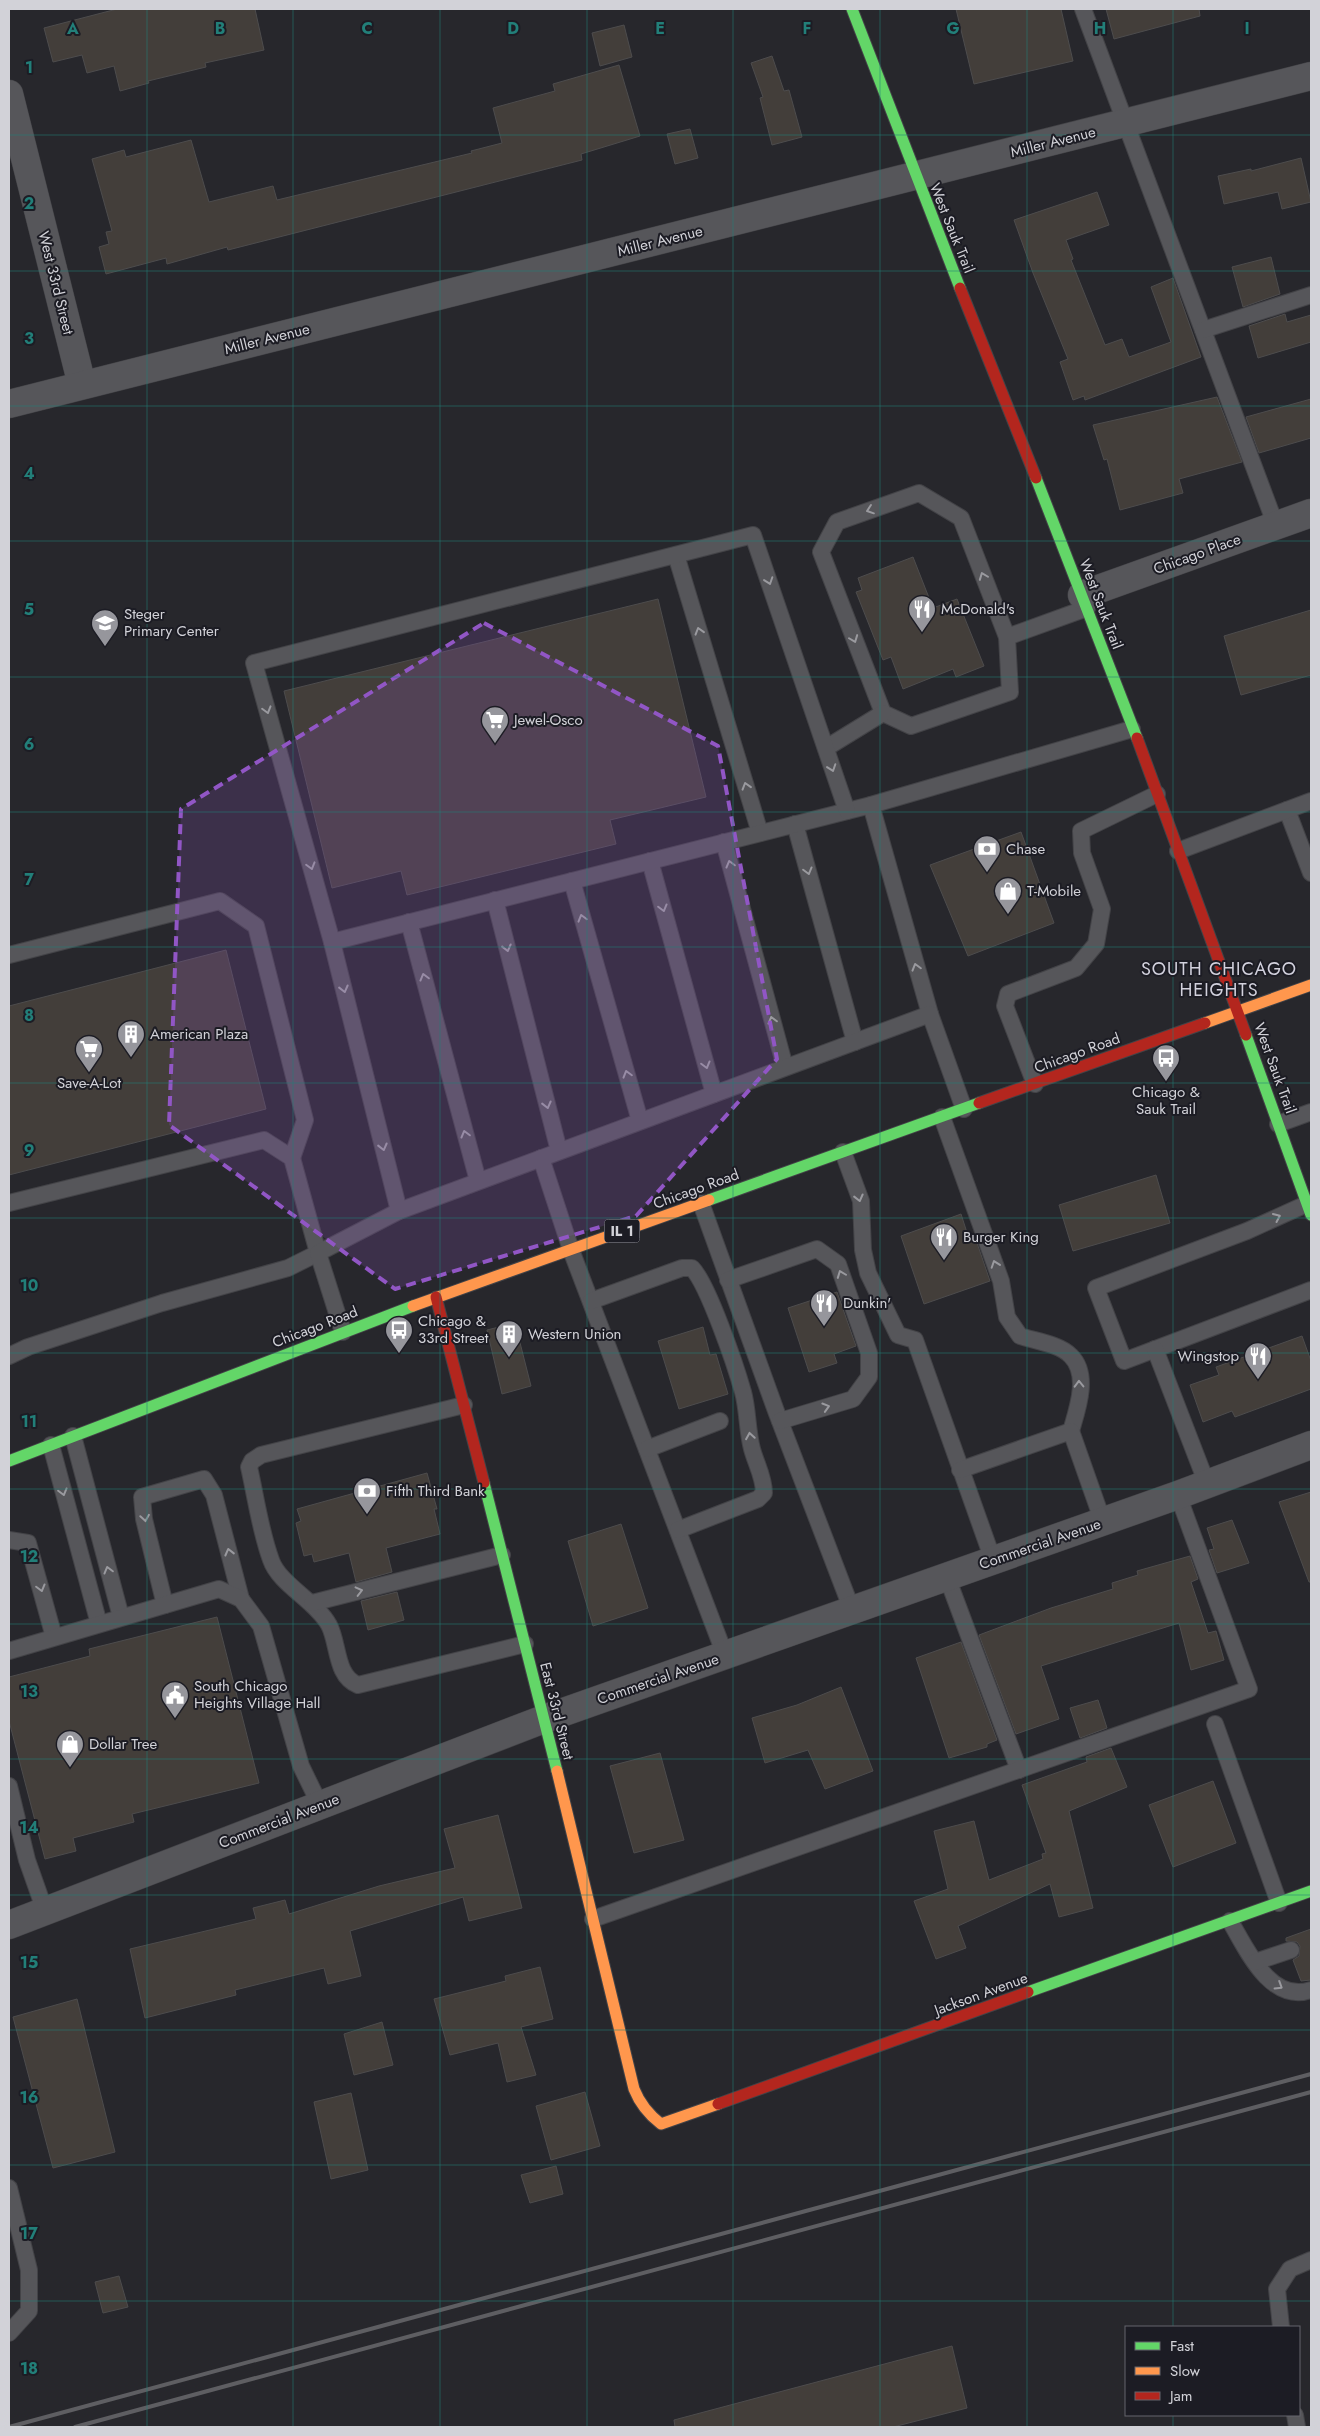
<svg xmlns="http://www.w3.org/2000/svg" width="1320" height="2436" viewBox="0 0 1320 2436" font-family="Jost,sans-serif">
<rect width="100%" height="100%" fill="#27272c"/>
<!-- building -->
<g fill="#433e3a" stroke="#4d4c4d">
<path d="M117 9H255L264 50 205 63 206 67 148 81 149 83 120 91 114 66 87 73 82 55 53 62 44 28Z"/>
<path d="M956 9H1061L1073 61 974 84Z"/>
<path d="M1106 9H1199L1200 16 1114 39Z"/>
<path d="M624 25 632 57 600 66 592 33Z"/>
<path d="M772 56 784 91 789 90 802 137 772 145 760 98 763 97 751 63Z"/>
<path d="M619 65 640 136 581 154 582 160 228 250 227 247 167 264 166 258 106 274 99 247 109 244 106 232 112 231 92 159 124 150 126 157 191 140 209 202 273 186 277 200 472 153 471 151 502 143 493 108 555 91 553 84Z"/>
<path d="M690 129 698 158 675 164 667 134Z"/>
<path d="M1301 158 1311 202 1282 209 1278 192 1224 204 1218 176 1251 169V171Z"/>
<path d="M1097 192 1109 225 1066 240 1073 259 1071 260 1105 345 1122 339 1129 357 1171 342 1151 287 1173 278 1201 357 1085 400 1084 396 1073 400 1060 362 1068 359 1033 273 1014 220Z"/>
<path d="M1271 257 1280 294 1243 307 1232 267Z"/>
<path d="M1285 314 1287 322 1311 315V342L1258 358 1249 326Z"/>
<path d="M1217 397 1242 462 1179 479 1183 493 1120 510 1107 459 1104 460 1093 425Z"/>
<path d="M1311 399V438L1259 453 1246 417Z"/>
<path d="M913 557 933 608 957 599 984 666 956 677 953 669 903 689 891 657 883 660 856 592 862 590 858 578Z"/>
<path d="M658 599 706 797 610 820 616 844 407 895 401 871 332 888 284 691Z"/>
<path d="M1311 610V675L1241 695 1224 636Z"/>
<path d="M1021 832 1054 923 968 956 930 865Z"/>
<path d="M226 950 266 1109 9 1175V1006Z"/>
<path d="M1156 1175 1170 1223 1073 1251 1059 1205Z"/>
<path d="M961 1214 970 1242 976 1240 990 1281 924 1304 901 1236Z"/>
<path d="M837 1292 856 1346 834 1354 837 1363 809 1372 788 1308Z"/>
<path d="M515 1323 531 1386 502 1394 487 1330Z"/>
<path d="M703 1327 710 1355 716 1354 728 1394 679 1409 658 1341Z"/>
<path d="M1302 1336 1311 1361V1389L1235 1417 1232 1411 1203 1422 1190 1385 1219 1375 1216 1367Z"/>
<path d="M427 1473 437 1509H434L440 1534 386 1548 392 1572 356 1582 349 1553 314 1562 312 1554 304 1556 296 1523 301 1521 297 1509Z"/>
<path d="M1311 1492V1582H1309L1279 1502Z"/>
<path d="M1232 1520 1249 1563 1217 1573 1209 1550 1214 1549 1207 1528Z"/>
<path d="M621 1524 648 1608 593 1626 568 1541Z"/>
<path d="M1190 1556 1198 1579 1191 1582 1208 1633 1216 1631 1224 1660 1191 1670 1179 1623 1041 1666 1059 1719 1016 1734 979 1635 1051 1608 1113 1589 1112 1583 1138 1575 1137 1571Z"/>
<path d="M397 1592 404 1620 368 1630 361 1601Z"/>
<path d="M217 1617 259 1783 132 1814 134 1822 73 1838 76 1851 45 1859 9 1721V1677L90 1656 89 1649Z"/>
<path d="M961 1642 997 1740 987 1744V1747L949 1758 916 1658Z"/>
<path d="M841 1687 873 1771 825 1789 808 1750 765 1763 752 1718 797 1705Z"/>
<path d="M1098 1700 1107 1728 1080 1738 1070 1708Z"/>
<path d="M1111 1748 1127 1787 1069 1811 1093 1908 1059 1917 1050 1884 958 1926 966 1948 936 1959 914 1901 948 1889 934 1831 974 1821 989 1880 1043 1859 1042 1854 1046 1853 1022 1785 1087 1762 1086 1757Z"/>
<path d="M660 1753 684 1840 634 1853 610 1766Z"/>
<path d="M1213 1781 1236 1843 1173 1867 1149 1805Z"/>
<path d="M498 1815 522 1908 469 1921 463 1897 350 1931 361 1976 328 1984 324 1968 235 1990 236 1995 145 2018 130 1949 256 1919 253 1908 285 1900 289 1914 379 1886 455 1868 444 1829Z"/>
<path d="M1311 1929V1980L1301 1981 1293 1960 1299 1956 1300 1946 1297 1942 1286 1941V1938Z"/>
<path d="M540 1967 553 2019 521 2027 536 2075 507 2082 498 2043 450 2055 434 1999 506 1981 505 1976Z"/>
<path d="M77 1999 115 2152 53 2168 13 2017Z"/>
<path d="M382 2022 393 2065 354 2075 344 2034Z"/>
<path d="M585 2092 600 2146 551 2160 536 2106Z"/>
<path d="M351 2093 368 2170 331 2179 314 2102Z"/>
<path d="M556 2166 563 2194 530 2203 521 2175Z"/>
<path d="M119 2276 128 2307 103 2313 95 2282Z"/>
<path d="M952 2346 967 2408 893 2427H675L674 2420Z"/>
</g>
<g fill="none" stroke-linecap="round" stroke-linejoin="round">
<!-- lane casing -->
<g stroke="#434347" stroke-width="18">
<g id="lane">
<path d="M1083 9 1276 526"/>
<path d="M1203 330 1311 295"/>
<path d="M676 555 760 833"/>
<path d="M1007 637 961 518 919 493 837 522 821 552 883 713 911 726 1010 692 1007 637 1087 608"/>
<path d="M826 748 883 713"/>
<path d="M871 805 930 1014"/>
<path d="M1287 810 1311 873"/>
<path d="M795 824 855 1042"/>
<path d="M724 842 785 1067"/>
<path d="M1178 851 1311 801"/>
<path d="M650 861 714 1094"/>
<path d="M572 881 640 1121"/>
<path d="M495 900 559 1151"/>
<path d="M409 922 478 1181"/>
<path d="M332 942 871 805 1132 729"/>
<path d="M9 955 220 901 256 926 305 1120 292 1158"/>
<path d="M1035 1084 1005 1006 1008 994 1076 968 1096 944 1102 909 1082 853 1081 831 1157 794"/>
<path d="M942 1117 1001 1281 1007 1317 1020 1336C1035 1341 1060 1344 1071 1356 1090 1375 1077 1410 1071 1431"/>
<path d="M1278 1124 1311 1112"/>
<path d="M843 1152 861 1201 863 1250 868 1273 898 1335 915 1340 993 1560"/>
<path d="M541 1158 571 1250 725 1655"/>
<path d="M1311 1202 1247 1231 1096 1288 1124 1361 1311 1290"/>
<path d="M9 1203 264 1140 292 1158 318 1253 288 1268 162 1303 28 1347 9 1356"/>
<path d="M701 1203 776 1411 852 1610"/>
<path d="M399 1211 332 942 254 663 753 535 847 811"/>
<path d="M728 1280 817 1249 838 1264 869 1353V1377L853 1399 780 1421"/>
<path d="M591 1301 682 1268H692C708 1284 736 1367 743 1392 748 1410 747 1430 752 1449 756 1464 764 1477 764 1493L758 1499 678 1530"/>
<path d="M343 1332 318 1253 399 1211 930 1014 964 1109"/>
<path d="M1155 1349 1207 1484"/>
<path d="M464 1405 261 1455 252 1461 249 1467C256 1498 260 1530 271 1560 279 1584 316 1601 329 1625 339 1644 335 1676 358 1685L525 1644"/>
<path d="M73 1436 121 1617"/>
<path d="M51 1445 99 1624"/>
<path d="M647 1449 720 1421"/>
<path d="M960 1470 1071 1431 1103 1522"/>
<path d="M9 1540 28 1543 54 1637"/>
<path d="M947 1577 1019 1770"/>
<path d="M312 1603 502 1555"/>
<path d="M165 1605 144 1519 142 1497 204 1479 214 1495 241 1599"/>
<path d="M9 1651 219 1589 241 1599 261 1626 301 1766 320 1805"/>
<path d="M1215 1724 1279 1903"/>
<path d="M9 1786 27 1860 45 1911"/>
<path d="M593 1919 1249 1689 1178 1495"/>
<path d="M1230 1921C1246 1948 1270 2004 1311 1990"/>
<path d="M1255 1962 1291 1950"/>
<path d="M9 2188 29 2270V2311L9 2333"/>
<path d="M1281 2327 1277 2289 1290 2269 1311 2260"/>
<path d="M1295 2415 1297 2427"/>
</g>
</g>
<!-- street casing -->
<g stroke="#434347" stroke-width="29">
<g id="street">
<path d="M9 94 82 385"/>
<path d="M9 404 1311 76"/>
<path d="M1082 595 1311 513"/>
<path d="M9 1925 544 1719 1178 1495 1311 1445"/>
</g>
</g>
<!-- fast casing -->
<g stroke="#434347" stroke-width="13">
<g id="fast">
<path d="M852 9 960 288"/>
<path d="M1036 478 1137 738"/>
<path d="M1246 1035 1311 1215"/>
<path d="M709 1200 979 1103"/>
<path d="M9 1461 413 1306"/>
<path d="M484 1483 557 1771"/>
<path d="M1028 1992 1311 1891"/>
</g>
</g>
<!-- slow casing -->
<g stroke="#434347" stroke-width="13">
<g id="slow">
<path d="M1205 1023 1311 985"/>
<path d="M413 1306 709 1200"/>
<path d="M557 1771 634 2089C640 2104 648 2114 661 2124L718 2104"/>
</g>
</g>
<!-- jam casing -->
<g stroke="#434347" stroke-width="13">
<g id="jam">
<path d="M960 288 1036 478"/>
<path d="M1137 738 1246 1035"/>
<path d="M979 1103 1205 1023"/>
<path d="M436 1297 484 1483"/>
<path d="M718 2104 1028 1992"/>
</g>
</g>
<!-- lane -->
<use href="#lane" stroke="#56565a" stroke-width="16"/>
<!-- street -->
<use href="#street" stroke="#56565a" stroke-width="28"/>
<!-- fast -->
<use href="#fast" stroke="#63d668" stroke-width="11"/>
<!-- slow -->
<use href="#slow" stroke="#ff974d" stroke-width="11"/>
<!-- jam -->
<use href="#jam" stroke="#b3261e" stroke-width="11"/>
<!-- rail -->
<g stroke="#5e5e62" stroke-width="4">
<path d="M9 2427 1311 2074"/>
<path d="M75 2427 1311 2092"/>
</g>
</g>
<!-- one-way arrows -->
<defs><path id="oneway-chevron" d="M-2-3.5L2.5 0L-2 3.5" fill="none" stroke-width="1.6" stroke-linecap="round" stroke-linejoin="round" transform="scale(1.25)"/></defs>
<g stroke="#9a9a9f">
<use href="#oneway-chevron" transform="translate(870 510) rotate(161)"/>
<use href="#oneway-chevron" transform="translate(983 576) rotate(-111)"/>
<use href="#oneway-chevron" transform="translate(769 581) rotate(71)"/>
<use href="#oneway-chevron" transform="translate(699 631) rotate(-107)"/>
<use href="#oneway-chevron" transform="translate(854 639) rotate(69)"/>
<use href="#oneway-chevron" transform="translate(267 710) rotate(74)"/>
<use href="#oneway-chevron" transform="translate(832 768) rotate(71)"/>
<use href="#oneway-chevron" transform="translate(746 786) rotate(-107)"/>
<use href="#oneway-chevron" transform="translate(730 864) rotate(-105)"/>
<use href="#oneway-chevron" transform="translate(311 866) rotate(74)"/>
<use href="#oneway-chevron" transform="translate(808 871) rotate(75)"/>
<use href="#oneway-chevron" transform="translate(663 908) rotate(75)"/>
<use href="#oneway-chevron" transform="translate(582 918) rotate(-106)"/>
<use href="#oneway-chevron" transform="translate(507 948) rotate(76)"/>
<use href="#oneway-chevron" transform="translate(916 967) rotate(-106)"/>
<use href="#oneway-chevron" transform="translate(424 977) rotate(-105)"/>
<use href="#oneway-chevron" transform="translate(344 989) rotate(76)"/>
<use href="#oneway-chevron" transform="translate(772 1020) rotate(-105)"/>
<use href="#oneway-chevron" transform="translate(706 1065) rotate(75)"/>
<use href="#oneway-chevron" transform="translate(627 1074) rotate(-106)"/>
<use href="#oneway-chevron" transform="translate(547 1105) rotate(76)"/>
<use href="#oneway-chevron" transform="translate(465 1134) rotate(-105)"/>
<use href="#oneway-chevron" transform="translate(383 1147) rotate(76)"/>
<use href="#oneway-chevron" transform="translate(859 1198) rotate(76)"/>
<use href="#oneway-chevron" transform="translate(1277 1217) rotate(-24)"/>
<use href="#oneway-chevron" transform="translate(995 1264) rotate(-109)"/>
<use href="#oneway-chevron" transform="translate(841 1274) rotate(-111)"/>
<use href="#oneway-chevron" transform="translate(1079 1384) rotate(-91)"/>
<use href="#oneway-chevron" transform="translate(826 1407) rotate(-17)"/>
<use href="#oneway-chevron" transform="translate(750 1436) rotate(-99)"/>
<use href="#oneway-chevron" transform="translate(63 1492) rotate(75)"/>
<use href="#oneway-chevron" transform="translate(145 1518) rotate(81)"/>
<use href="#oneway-chevron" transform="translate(229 1552) rotate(-104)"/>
<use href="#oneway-chevron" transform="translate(108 1570) rotate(-105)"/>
<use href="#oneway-chevron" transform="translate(41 1588) rotate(75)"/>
<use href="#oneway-chevron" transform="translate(359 1591) rotate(-14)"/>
<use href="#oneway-chevron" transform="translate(1279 1986) rotate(32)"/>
</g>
<!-- marked area -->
<path fill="#9156c5" fill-opacity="0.2" stroke="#9156c5" stroke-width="4" stroke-dasharray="10 6" stroke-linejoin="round" d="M484 623 718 746 777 1059 636 1216 395 1289 169 1125 181 809Z"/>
<!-- grid -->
<path fill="none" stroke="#227f79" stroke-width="1" stroke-opacity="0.55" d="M147 9V2427M293 9V2427M440 9V2427M587 9V2427M733 9V2427M880 9V2427M1027 9V2427M1173 9V2327M9 135H1311M9 271H1311M9 406H1311M9 541H1311M9 677H1311M9 812H1311M9 947H1311M9 1083H1311M9 1218H1311M9 1353H1311M9 1489H1311M9 1624H1311M9 1759H1311M9 1895H1311M9 2030H1311M9 2165H1311M9 2301H1311M1173 2415V2427"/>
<!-- icons -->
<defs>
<g id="restaurant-pin" transform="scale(1.4375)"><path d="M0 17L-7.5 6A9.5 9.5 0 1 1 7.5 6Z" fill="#96969c" stroke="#1c1c24"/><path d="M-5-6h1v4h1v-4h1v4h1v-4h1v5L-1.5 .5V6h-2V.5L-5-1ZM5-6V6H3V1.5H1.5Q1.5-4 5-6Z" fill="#fff"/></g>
<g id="school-pin" transform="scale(1.4375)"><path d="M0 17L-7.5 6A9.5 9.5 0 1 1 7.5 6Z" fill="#96969c" stroke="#1c1c24"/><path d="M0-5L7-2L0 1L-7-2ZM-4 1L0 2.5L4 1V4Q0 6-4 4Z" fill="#fff"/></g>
<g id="supermarket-pin" transform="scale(1.4375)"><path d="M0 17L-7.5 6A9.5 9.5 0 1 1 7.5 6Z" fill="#96969c" stroke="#1c1c24"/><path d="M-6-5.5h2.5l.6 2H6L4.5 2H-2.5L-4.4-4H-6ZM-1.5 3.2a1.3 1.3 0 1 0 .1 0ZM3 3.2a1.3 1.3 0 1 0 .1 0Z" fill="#fff"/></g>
<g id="bank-pin" transform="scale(1.4375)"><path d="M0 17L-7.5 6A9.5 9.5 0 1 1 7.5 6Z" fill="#96969c" stroke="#1c1c24"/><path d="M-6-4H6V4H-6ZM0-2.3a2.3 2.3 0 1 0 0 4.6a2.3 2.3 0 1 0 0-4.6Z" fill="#fff"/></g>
<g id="shop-pin" transform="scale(1.4375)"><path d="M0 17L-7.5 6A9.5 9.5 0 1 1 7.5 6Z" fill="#96969c" stroke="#1c1c24"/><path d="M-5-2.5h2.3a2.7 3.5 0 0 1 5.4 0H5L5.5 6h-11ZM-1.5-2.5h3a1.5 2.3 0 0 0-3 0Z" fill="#fff"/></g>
<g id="building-pin" transform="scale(1.4375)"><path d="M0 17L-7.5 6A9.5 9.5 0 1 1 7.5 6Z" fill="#96969c" stroke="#1c1c24"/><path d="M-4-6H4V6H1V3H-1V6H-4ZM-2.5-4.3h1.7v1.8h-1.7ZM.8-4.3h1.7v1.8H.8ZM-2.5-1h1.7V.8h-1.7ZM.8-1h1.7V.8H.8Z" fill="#fff"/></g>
<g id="bus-pin" transform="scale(1.4375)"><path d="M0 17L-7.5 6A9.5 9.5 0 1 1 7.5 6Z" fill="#96969c" stroke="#1c1c24"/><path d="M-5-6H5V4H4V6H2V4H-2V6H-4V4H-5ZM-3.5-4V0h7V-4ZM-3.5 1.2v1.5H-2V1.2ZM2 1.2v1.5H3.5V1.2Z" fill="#fff"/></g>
<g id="civic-pin" transform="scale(1.4375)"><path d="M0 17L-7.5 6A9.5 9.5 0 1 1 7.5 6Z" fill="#96969c" stroke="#1c1c24"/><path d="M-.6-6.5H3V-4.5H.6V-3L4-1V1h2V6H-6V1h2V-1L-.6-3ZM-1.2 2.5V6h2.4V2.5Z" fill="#fff"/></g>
</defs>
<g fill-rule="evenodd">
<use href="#restaurant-pin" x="922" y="609"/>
<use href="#school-pin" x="105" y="623"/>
<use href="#supermarket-pin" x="495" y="720"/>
<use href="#bank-pin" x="987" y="849"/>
<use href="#shop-pin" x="1008" y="891"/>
<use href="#building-pin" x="131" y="1034"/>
<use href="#supermarket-pin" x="89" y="1049"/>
<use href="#bus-pin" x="1166" y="1058"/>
<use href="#restaurant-pin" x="944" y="1237"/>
<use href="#restaurant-pin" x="824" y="1303"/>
<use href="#bus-pin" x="399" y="1330"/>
<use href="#building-pin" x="509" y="1334"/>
<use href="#restaurant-pin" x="1258" y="1356"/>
<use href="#bank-pin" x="367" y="1491"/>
<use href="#civic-pin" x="175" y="1695"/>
<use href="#shop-pin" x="70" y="1744"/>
</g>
<g text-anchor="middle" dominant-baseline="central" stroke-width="4" stroke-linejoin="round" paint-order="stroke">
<!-- shield labels -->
<rect fill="#1c1c24" stroke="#9b9ba2" stroke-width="1" x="604.5" y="1219.5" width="35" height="23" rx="4"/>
<g font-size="14" font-weight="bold" fill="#d2d2d8">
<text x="622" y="1231">IL 1</text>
</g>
<!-- street labels -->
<g font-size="15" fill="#d2d2d8" stroke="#1c1c24">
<text transform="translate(1053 142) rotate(-14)">Miller Avenue</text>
<text transform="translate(952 228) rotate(68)">West Sauk Trail</text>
<text transform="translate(660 241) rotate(-14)">Miller Avenue</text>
<text transform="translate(56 283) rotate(76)">West 33rd Street</text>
<text transform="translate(267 339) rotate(-14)">Miller Avenue</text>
<text transform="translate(1197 554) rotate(-20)">Chicago Place</text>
<text transform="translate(1101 604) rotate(69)">West Sauk Trail</text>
<text transform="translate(1077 1053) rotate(-20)">Chicago Road</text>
<text transform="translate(1275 1068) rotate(70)">West Sauk Trail</text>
<text transform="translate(696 1189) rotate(-20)">Chicago Road</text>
<text transform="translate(315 1327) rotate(-21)">Chicago Road</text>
<text transform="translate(1040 1544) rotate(-19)">Commercial Avenue</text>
<text transform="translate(658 1679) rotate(-19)">Commercial Avenue</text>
<text transform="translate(557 1711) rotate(76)">East 33rd Street</text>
<text transform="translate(279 1821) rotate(-21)">Commercial Avenue</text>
<text transform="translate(981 1994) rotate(-20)">Jackson Avenue</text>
</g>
<!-- poi labels -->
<g font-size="15" fill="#d2d2d8" stroke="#1c1c24" text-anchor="start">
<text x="941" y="609">McDonald's</text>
<text x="124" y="614">Steger<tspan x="124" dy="17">Primary Center</tspan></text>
<text x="514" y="720">Jewel-Osco</text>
<text x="1006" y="849">Chase</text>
<text x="1027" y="891">T-Mobile</text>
<text x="150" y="1034">American Plaza</text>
<text x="89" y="1083" text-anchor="middle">Save-A-Lot</text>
<text x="1166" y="1092" text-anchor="middle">Chicago &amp;<tspan x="1166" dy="17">Sauk Trail</tspan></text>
<text x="963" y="1237">Burger King</text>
<text x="843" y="1303">Dunkin'</text>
<text x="418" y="1321">Chicago &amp;<tspan x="418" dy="17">33rd Street</tspan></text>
<text x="528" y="1334">Western Union</text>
<text x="1239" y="1356" text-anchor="end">Wingstop</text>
<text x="386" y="1491">Fifth Third Bank</text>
<text x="194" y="1686">South Chicago<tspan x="194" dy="17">Heights Village Hall</tspan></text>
<text x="89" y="1744">Dollar Tree</text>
</g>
<!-- quarter labels -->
<g font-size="18" letter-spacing="1" fill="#d2d1dd" stroke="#1c1c24">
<text x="1219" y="969">SOUTH CHICAGO<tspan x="1219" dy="21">HEIGHTS</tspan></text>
</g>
</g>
<g font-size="16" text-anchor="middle" font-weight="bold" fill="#227f79" stroke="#1c1c24" stroke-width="4" stroke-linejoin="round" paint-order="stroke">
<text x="73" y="34">A</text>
<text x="220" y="34">B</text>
<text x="367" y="34">C</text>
<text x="513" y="34">D</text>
<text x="660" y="34">E</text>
<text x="807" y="34">F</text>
<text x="953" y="34">G</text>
<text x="1100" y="34">H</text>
<text x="1247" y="34">I</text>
<text x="29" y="73">1</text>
<text x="29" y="209">2</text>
<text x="29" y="344">3</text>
<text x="29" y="479">4</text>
<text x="29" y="615">5</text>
<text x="29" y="750">6</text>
<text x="29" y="885">7</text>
<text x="29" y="1021">8</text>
<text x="29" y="1156">9</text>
<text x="29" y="1291">10</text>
<text x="29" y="1427">11</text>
<text x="29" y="1562">12</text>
<text x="29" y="1697">13</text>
<text x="29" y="1833">14</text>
<text x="29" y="1968">15</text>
<text x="29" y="2103">16</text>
<text x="29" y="2239">17</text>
<text x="29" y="2374">18</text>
</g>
<!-- border -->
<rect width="1320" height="2436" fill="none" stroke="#d2d2d8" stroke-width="20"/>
<!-- legend -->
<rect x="1125" y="2326" width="175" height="90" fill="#1c1c24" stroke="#65656c"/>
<rect x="1135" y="2342" width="25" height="8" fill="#63d668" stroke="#65656c"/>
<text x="1170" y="2351" font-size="15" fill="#d2d2d8">Fast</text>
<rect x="1135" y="2367" width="25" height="8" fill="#ff974d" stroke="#65656c"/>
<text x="1170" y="2376" font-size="15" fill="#d2d2d8">Slow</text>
<rect x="1135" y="2392" width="25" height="8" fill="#b3261e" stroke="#65656c"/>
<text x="1170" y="2401" font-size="15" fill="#d2d2d8">Jam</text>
</svg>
